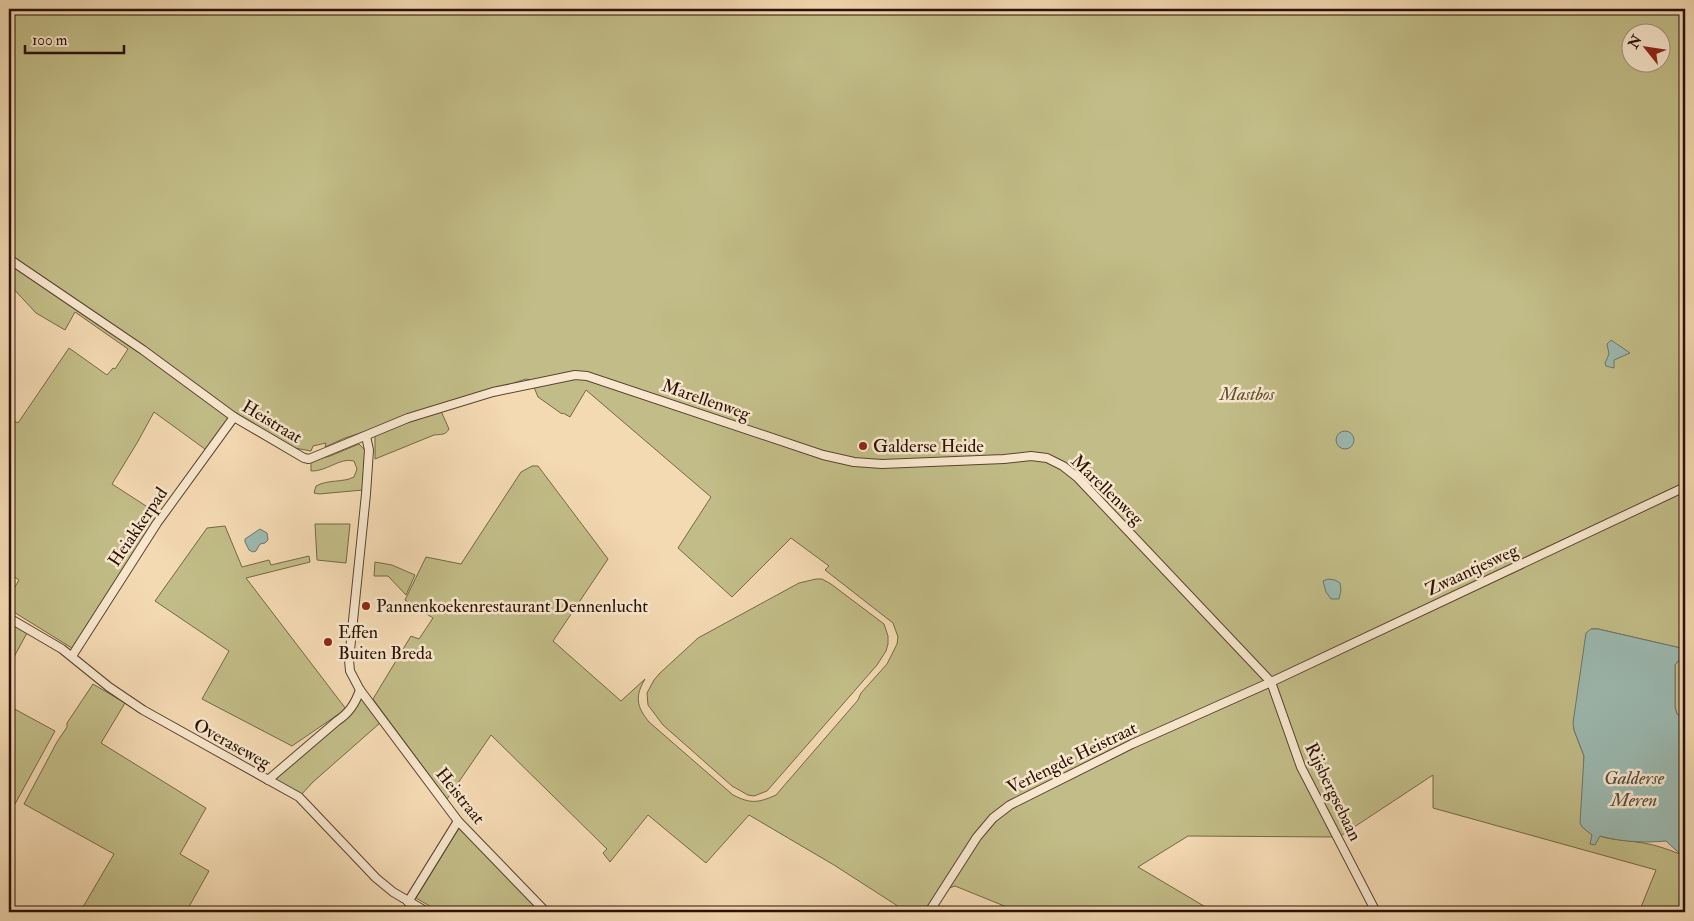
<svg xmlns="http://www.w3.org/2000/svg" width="1694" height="921" viewBox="0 0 1694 921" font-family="'IM FELL Double Pica',serif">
<rect width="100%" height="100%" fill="#f4dab3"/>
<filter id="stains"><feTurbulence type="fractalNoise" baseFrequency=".004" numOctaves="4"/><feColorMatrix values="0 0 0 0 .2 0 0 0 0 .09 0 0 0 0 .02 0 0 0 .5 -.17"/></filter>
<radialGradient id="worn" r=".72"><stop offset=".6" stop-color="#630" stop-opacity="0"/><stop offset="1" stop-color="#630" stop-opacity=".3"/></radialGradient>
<!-- green -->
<g fill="#c2bd88" stroke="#766745" fill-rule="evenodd">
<path d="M9 9H1685V649L1598 629H1591L1574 730 1584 756 1585 829C1601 841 1624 839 1643 843 1657 845 1672 851 1685 856V912H1639L1656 870 1433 808V775L1339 837 1188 836 1138 867 1214 912H1019L955 886 941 891 939 890 925 912H907L834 865 749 815 706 863 648 815 610 862 603 853 607 849 491 735 447 799 373 699 411 636 419 639 433 618 405 600 426 557 461 564 521 472 532 466H538L608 559 553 641 621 701 645 679C635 696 636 706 649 722L733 795C751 804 758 803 776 795L858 700 861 693 887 664 897 644 898 637 893 623 825 570 829 566 791 538 732 597 678 548 711 497 586 390 570 417 563 413 562 414 538 397 531 380 526 379 345 438 325 447 326 443 313 446 311 451 295 448 233 411 209 452 154 412 137 443 112 484 160 515 75 650 9 609V597L19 580 9 573V418L18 423 69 348 107 375 113 368 115 369 128 349 75 312 65 330 36 313 9 284ZM1632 32H1662V62H1632Z"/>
<path d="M441 411 449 429C445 436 440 434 434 435L375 459V434Z"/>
<path d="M359 444 365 450 363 490 319 494 314 493 316 486C329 479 342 483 354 477L357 469 354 461C340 457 326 472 311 471V461L330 456Z"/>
<path d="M315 524H350L346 563 317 560Z"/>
<path d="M225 526 242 567 269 560 271 565 309 556 310 562 246 578 346 709 292 746 202 699 229 651 155 601 207 528Z"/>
<path d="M375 562 392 565 415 575 406 595 388 576H374Z"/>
<path d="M816 579H822L831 584 884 624 888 636V644L886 651 877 665 767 791 754 796 748 795 732 786 663 725 648 705 647 693 654 680 660 673 698 638 799 583Z"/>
<path d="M9 623 27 633 9 666Z"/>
<path d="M1679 660H1681L1685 665 1683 686 1685 720 1677 714 1675 707V665Z"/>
<path d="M93 684 125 703 101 743 206 808 180 854 209 871 186 912H80L114 854 24 804 57 742 67 727V723Z"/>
<path d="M360 693 380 723 313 782 300 796 274 780 354 710Z"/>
<path d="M9 706 55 731 15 804 9 803Z"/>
<path d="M459 828 541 912H440L416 898Z"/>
</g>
<!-- water -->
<g fill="#9cbab1" stroke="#6e766b">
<path d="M1611 340 1630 353 1614 360V368L1606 366 1605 363 1609 354 1607 344Z"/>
<circle cx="1345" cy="440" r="9"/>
<path d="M260 529 267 533 268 540 265 543 260 544 256 551 253 552 249 550 245 542V539Z"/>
<path d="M1328 579 1335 580 1340 583 1341 590 1339 599H1331L1326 592 1323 581Z"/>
<path d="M1591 629H1598L1685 649V700L1683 686 1685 665 1681 660H1679L1675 665V707L1677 714 1685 720V856L1680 854 1666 841C1643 843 1622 842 1600 836L1595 845 1590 844 1592 835 1582 827 1580 823 1584 756 1574 730 1573 723 1586 633Z"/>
</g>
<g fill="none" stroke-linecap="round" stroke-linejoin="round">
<!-- minor casing -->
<g stroke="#5c432e" stroke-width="10">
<g id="minor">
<path d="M9 259 143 350 234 417 304 458 309 459 408 418 493 392 575 375 587 376 823 455 854 462 882 464 1004 459 1031 456 1047 458 1063 466 1077 477 1271 682 1301 767 1376 912"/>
<path d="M366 436 369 450 366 494 349 660 350 671 360 690 458 821 546 912"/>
<path d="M9 618 62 649 109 687 143 710 299 797 376 878 393 892 427 912"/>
<path d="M72 656 157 523 234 417"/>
<path d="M268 780 337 721C349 713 355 704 360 690"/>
<path d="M408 902 458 821"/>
<path d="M929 912 977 837 993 818 1010 805 1132 744 1271 682 1685 487"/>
</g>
</g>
<!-- minor -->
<use href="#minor" stroke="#f8e7ce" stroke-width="8"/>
</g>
<!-- markers -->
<g fill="#8f2418" stroke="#f8e7ce" stroke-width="2">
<circle cx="863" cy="446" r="5"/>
<circle cx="366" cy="606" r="5"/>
<circle cx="328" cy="642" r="5"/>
</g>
<g text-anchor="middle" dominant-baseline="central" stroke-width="5" stroke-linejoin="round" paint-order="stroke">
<!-- park labels -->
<g font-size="18" font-style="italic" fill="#5f4d31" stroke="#f8e7ce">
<text x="1247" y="394">Mastbos</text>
</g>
<!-- street labels -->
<g font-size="18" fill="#2a1102" stroke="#f8e7ce">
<text transform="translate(706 400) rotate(19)">Marellenweg</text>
<text transform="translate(272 422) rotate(31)">Heistraat</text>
<text transform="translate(1107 490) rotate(44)">Marellenweg</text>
<text transform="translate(138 527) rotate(-56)">Heiakkerpad</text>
<text transform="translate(1472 570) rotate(-25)">Zwaantjesweg</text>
<text transform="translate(232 744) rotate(29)">Overaseweg</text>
<text transform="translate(1072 758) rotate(-26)">Verlengde Heistraat</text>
<text transform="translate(1333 792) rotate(64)">Rijsbergsebaan</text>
<text transform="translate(460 796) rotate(51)">Heistraat</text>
</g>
<!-- poi labels -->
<g font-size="18" fill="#2a1102" stroke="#f8e7ce" text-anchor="start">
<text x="873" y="446">Galderse Heide</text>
<text x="376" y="606">Pannenkoekenrestaurant Dennenlucht</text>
<text x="338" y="632">Effen<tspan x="338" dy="21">Buiten Breda</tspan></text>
</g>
<!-- water labels -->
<g font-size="19" font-style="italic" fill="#524c3f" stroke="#f8e7ce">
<text x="1634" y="778">Galderse<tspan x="1634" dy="22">Meren</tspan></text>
</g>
</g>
<!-- margin -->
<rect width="1694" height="921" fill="none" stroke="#f4dab3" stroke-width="30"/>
<rect x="10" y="10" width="1674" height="901" fill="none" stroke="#2a1102" stroke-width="2.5"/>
<rect x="15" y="15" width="1664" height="891" fill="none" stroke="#2a1102"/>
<!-- north arrow -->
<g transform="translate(1646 48) rotate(300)"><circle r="24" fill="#f8e7ce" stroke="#a6917c"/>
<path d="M0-4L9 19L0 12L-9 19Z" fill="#8f2418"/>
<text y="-8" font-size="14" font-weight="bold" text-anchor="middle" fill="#2a1102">N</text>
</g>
<!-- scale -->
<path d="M25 45v8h99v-8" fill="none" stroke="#2a1102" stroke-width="2.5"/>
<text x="32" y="45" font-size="15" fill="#2a1102" stroke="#f8e7ce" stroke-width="4" paint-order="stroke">100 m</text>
<rect width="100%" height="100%" filter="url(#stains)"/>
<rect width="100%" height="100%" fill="url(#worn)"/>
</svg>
